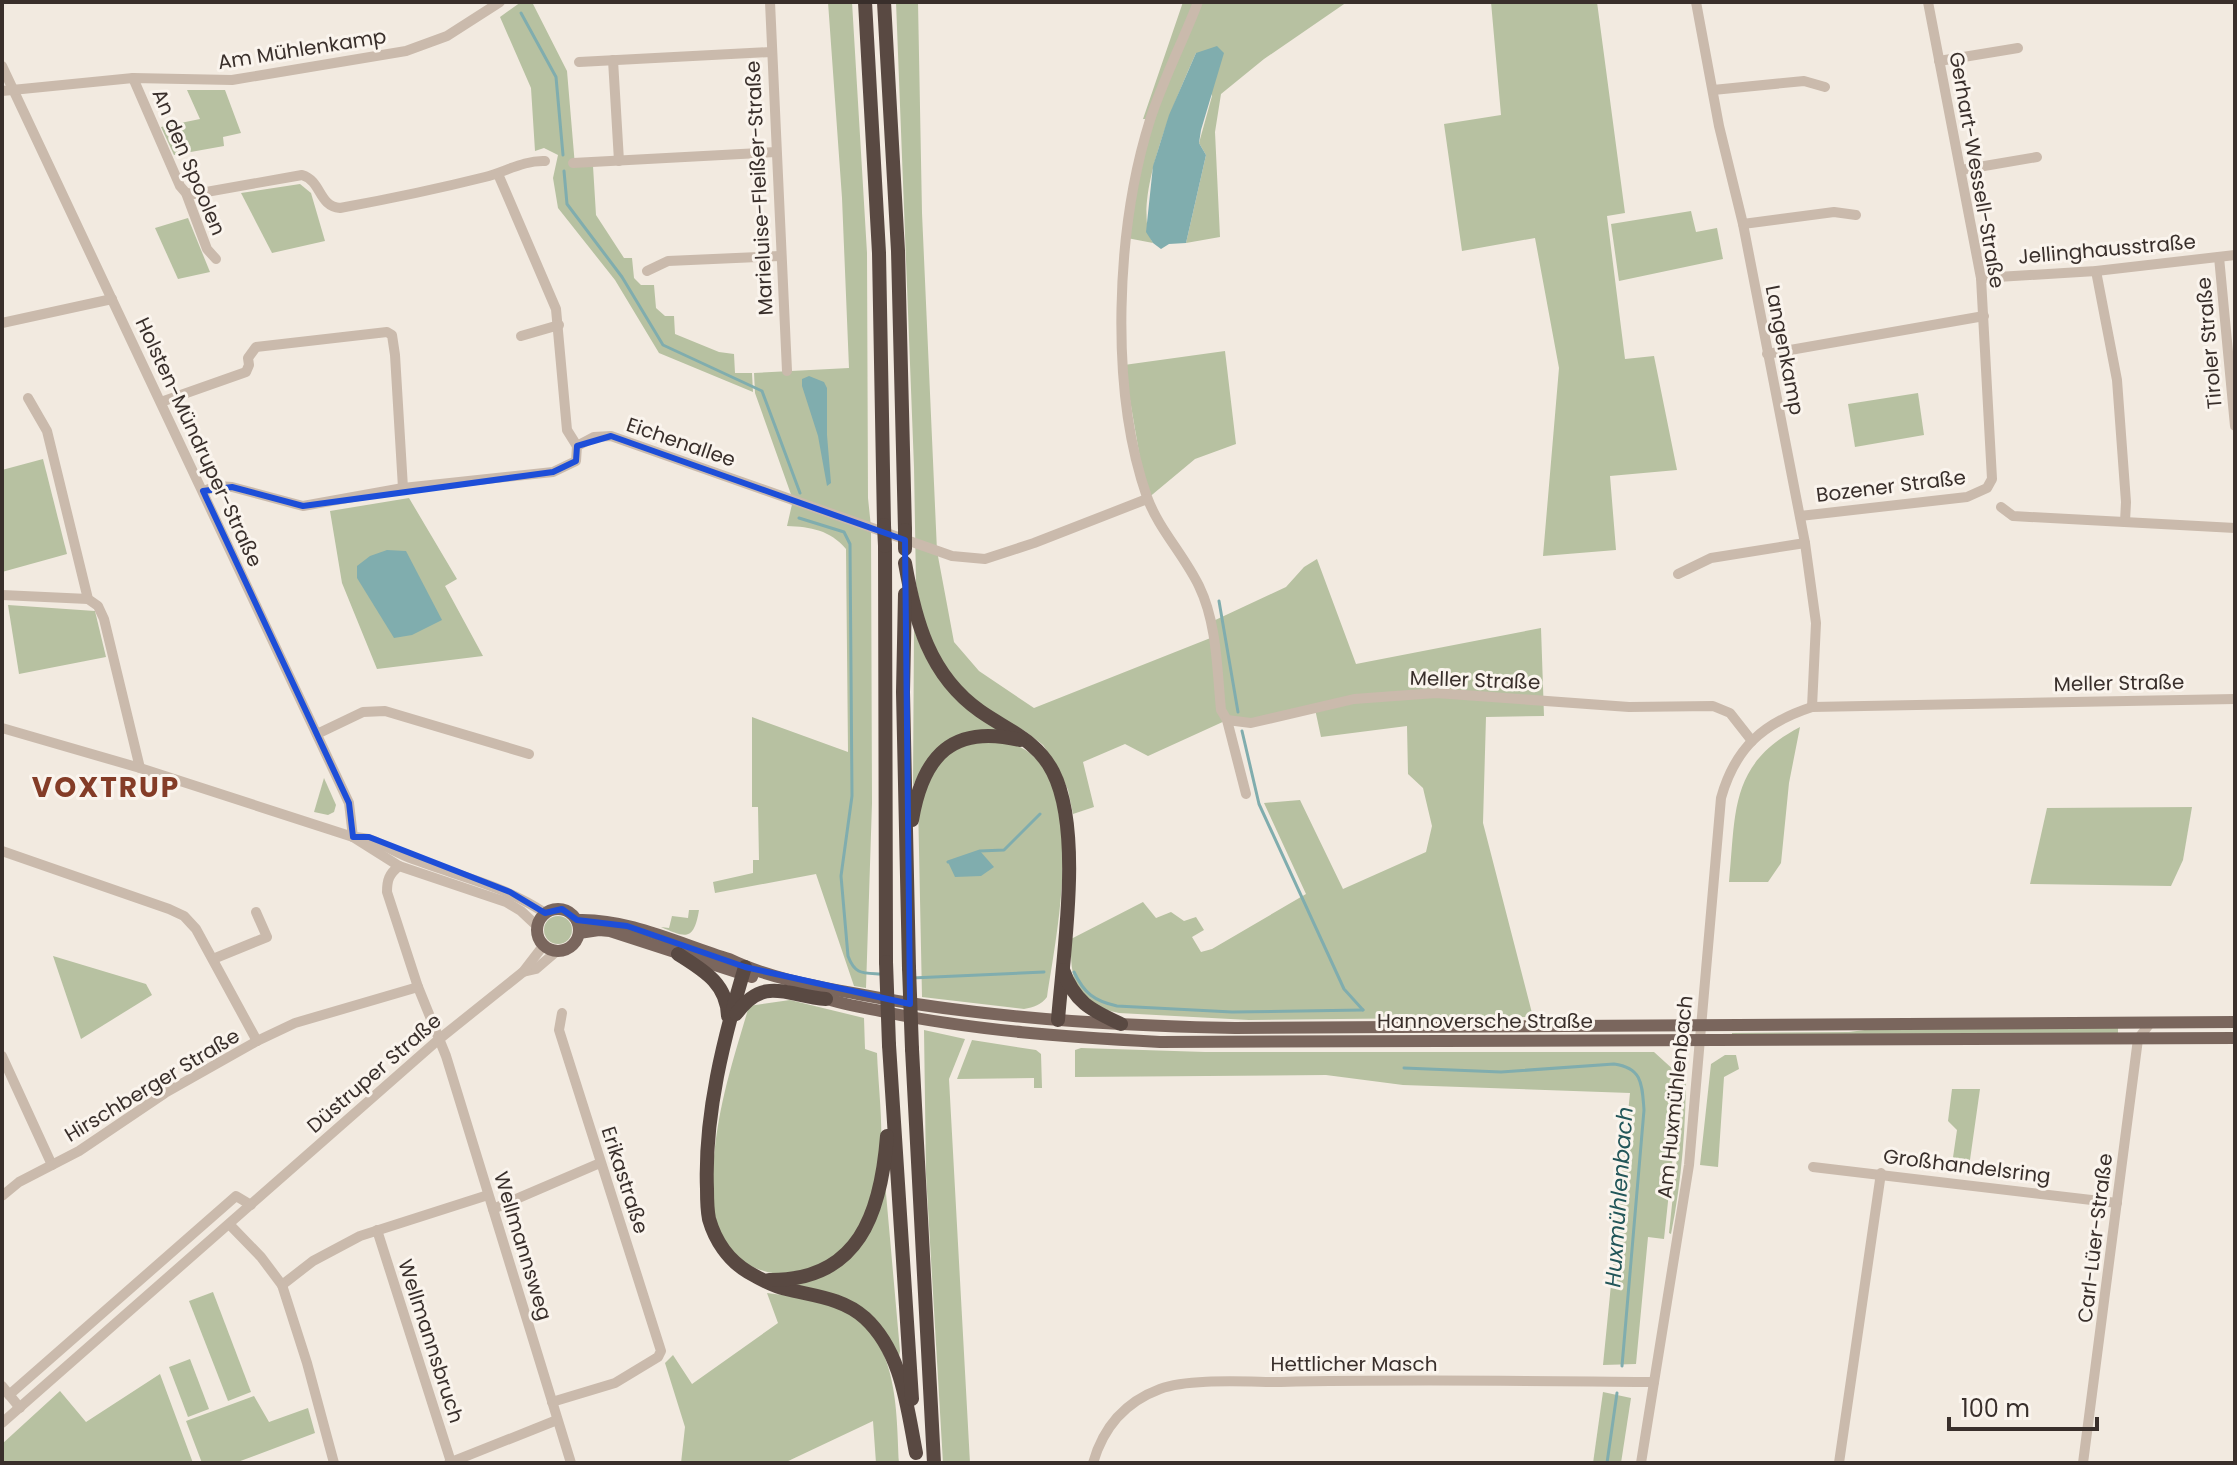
<svg xmlns="http://www.w3.org/2000/svg" width="2237" height="1465" viewBox="0 0 2237 1465" font-family="Poppins,sans-serif">
<rect width="100%" height="100%" fill="#f2eae0"/>
<!-- green -->
<g fill="#b7c1a1">
<path d="M521 2H532L567 71 575 166H593L596 215 624 258H632L634 278 641 285H654L656 308 665 316H674L675 334 719 352 734 354 735 373H752L753 392 659 353 615 280 558 208 553 178 558 155 544 148 535 151 531 88 500 17Z"/>
<path d="M828 2H852L867 253 868 498 871 527 872 803 866 988 854 986 816 874 715 893 713 882 753 873V860H759L758 807H752V717L848 752 846 549C830 530 811 527 787 526L793 500 755 393 754 373 849 368 842 198Z"/>
<path d="M896 2H918L922 213 937 551 954 642 979 671 1034 708 1213 637 1211 622 1286 587 1304 567 1317 559 1356 664 1541 628 1544 716 1486 717 1483 823 1533 1017 1249 1020 1119 1013C1074 1004 1070 979 1071 939L1143 902 1156 918 1171 912 1184 921 1196 917 1204 930 1192 937 1201 952 1212 949 1306 894 1264 803 1300 800 1343 889 1426 852 1432 826 1423 788 1408 774 1407 726 1321 737 1315 709 1251 723 1227 720 1148 756 1125 744 1083 762 1094 807 1073 814 1068 790 1057 766 1043 745 1025 731 972 702 928 643 916 584 914 467Z"/>
<path d="M1183 2H1347L1264 59 1221 94 1215 132 1220 237 1186 243 1206 155 1199 143 1212 96 1196 53C1178 94 1129 203 1153 243L1127 238 1150 119H1143Z"/>
<path d="M1491 2H1597L1625 213 1607 216 1625 359 1654 356 1677 470 1610 476 1616 550 1543 556 1559 368 1535 238 1462 251 1444 124 1501 115Z"/>
<path d="M187 90H225L241 133 223 137 224 146 174 155 161 127 200 119Z"/>
<path d="M300 184 311 193 325 241 272 253 241 193Z"/>
<path d="M1691 211 1696 232 1717 228 1723 259 1619 281 1611 224Z"/>
<path d="M188 218 210 272 178 279 155 228Z"/>
<path d="M1225 351 1236 444 1195 459 1147 499 1124 365Z"/>
<path d="M1918 393 1924 435 1855 447 1848 404Z"/>
<path d="M43 459 67 554 2 572V470Z"/>
<path d="M409 498 457 579 445 586 483 656 377 669 342 583 330 511Z"/>
<path d="M8 605 95 611 106 657 19 674Z"/>
<path d="M914 629C934 688 958 697 1006 731 956 726 934 743 913 786Z"/>
<path d="M1800 727 1789 783 1781 863 1768 882H1729C1736 812 1729 764 1800 727Z"/>
<path d="M971 740C988 741 1004 739 1020 747 1089 781 1056 936 1047 997 1041 1005 1034 1007 1024 1009L922 997 918 801 937 761Z"/>
<path d="M324 778 336 805 334 812 328 815 314 812Z"/>
<path d="M2192 807 2183 860 2171 886 2030 884 2047 808Z"/>
<path d="M689 910H699C694 941 686 938 661 927L669 928 672 916 688 918Z"/>
<circle cx="558" cy="930" r="14"/>
<path d="M53 956 146 984 152 995 81 1039Z"/>
<path d="M790 1000 864 1018 865 1049 877 1053C879 1106 891 1172 864 1221 859 1230 836 1258 828 1262 783 1286 731 1273 716 1221 712 1205 713 1188 713 1172 716 1111 732 1064 749 1006Z"/>
<path d="M2118 1027V1034L1732 1036V1033L1849 1032 1880 1028Z"/>
<path d="M924 1030 965 1039 949 1079 970 1463H943L926 1174Z"/>
<path d="M972 1040 1036 1050 1041 1054 1042 1088H1034V1078L957 1079Z"/>
<path d="M1081 1048 1205 1052H1654L1676 1072 1673 1155 1664 1239 1648 1237 1636 1364 1603 1365 1630 1093 1403 1085 1326 1075 1075 1077V1050Z"/>
<path d="M1725 1055H1736L1739 1069 1724 1077 1718 1167 1700 1165 1711 1064Z"/>
<path d="M1682 1069H1686C1686 1124 1682 1180 1671 1234L1669 1233 1677 1157Z"/>
<path d="M1952 1089H1980L1968 1174 1951 1171 1957 1130 1948 1121Z"/>
<path d="M884 1171 900 1351 897 1368 866 1319 785 1280 810 1276 849 1249Z"/>
<path d="M213 1292 251 1392 228 1401 189 1301Z"/>
<path d="M767 1293C787 1296 810 1297 828 1303 899 1328 896 1402 899 1463H876L873 1421 784 1463H681L685 1427 665 1363 673 1355 692 1384 778 1323Z"/>
<path d="M190 1359 209 1409 188 1417 169 1367Z"/>
<path d="M160 1374 193 1463H2V1444L60 1391 86 1422Z"/>
<path d="M1603 1392 1631 1398 1621 1463H1593Z"/>
<path d="M254 1396 269 1422 308 1408 315 1433 235 1463H202L186 1421Z"/>
</g>
<!-- water -->
<g fill="#80adae">
<path d="M1217 46 1224 53 1201 130 1199 143 1206 155 1186 243 1169 244 1161 249 1153 243 1146 232 1153 166 1169 115 1196 53Z"/>
<path d="M809 376 824 382 827 388V435L831 483 827 486 818 436 802 386V379Z"/>
<path d="M387 550 406 551 442 620 412 635 394 638 357 578V566L370 556Z"/>
<path d="M980 851 994 867 981 876 955 877 948 862Z"/>
</g>
<g fill="none" stroke-linecap="round" stroke-linejoin="round">
<!-- stream -->
<g stroke="#80adae" stroke-width="3">
<path d="M521 13 556 77 563 155"/>
<path d="M564 171 567 204 622 277 663 345 762 391 800 493"/>
<path d="M799 518 844 532 850 544 852 796 841 876 848 956C855 975 863 973 881 974"/>
<path d="M1219 601 1238 712"/>
<path d="M1242 731 1259 804 1344 989 1363 1010"/>
<path d="M948 862 980 851 1004 850 1040 814"/>
<path d="M1074 972C1084 993 1094 1001 1117 1006L1232 1012 1363 1010"/>
<path d="M912 978 1044 972"/>
<path d="M1404 1068 1501 1072 1614 1064C1643 1068 1642 1085 1644 1110L1622 1366"/>
<path d="M1607 1463 1617 1393"/>
</g>
<!-- minor -->
<g stroke="#cabaac" stroke-width="10">
<path d="M770 2 787 371"/>
<path d="M1198 2C1183 41 1163 80 1150 120 1116 228 1109 389 1147 497 1158 528 1184 555 1199 586 1217 623 1217 669 1221 710L1227 720 1246 794"/>
<path d="M1696 2 1719 126 1743 224 1805 543 1816 623 1812 707"/>
<path d="M613 60 619 161"/>
<path d="M1939 61 2018 48"/>
<path d="M579 62 771 52"/>
<path d="M2 66 349 803 353 837"/>
<path d="M133 78 180 186 186 193 207 249 216 259"/>
<path d="M1713 90 1804 81 1825 87"/>
<path d="M2 91 133 78 232 80 406 51 447 36 500 2"/>
<path d="M573 163 776 152"/>
<path d="M1961 170 2037 157"/>
<path d="M498 174 556 309 567 430 577 446"/>
<path d="M186 193 195 194 302 175C322 181 318 206 340 208 389 199 437 189 485 177 505 172 524 160 545 161"/>
<path d="M1743 224 1834 212 1856 215"/>
<path d="M2219 257 2235 426"/>
<path d="M647 271 668 261 780 256"/>
<path d="M2096 271 2117 380 2126 502 2125 522"/>
<path d="M1981 278 2096 271 2235 255"/>
<path d="M2 323 112 299"/>
<path d="M521 336 559 325"/>
<path d="M1767 354 1984 316"/>
<path d="M28 398 47 431 88 599 98 606 104 619 140 768"/>
<path d="M161 402 246 372 249 365 248 358 256 347 387 332 392 335 395 355 403 488"/>
<path d="M203 491 218 486 232 487 303 506 403 488 553 472 576 461 577 446 594 437 611 436 952 556 985 559 1034 543 1147 499"/>
<path d="M2001 507 2013 516 2235 528"/>
<path d="M1800 516 1967 497 1987 488 1992 479 1981 278 1928 2"/>
<path d="M1678 574 1711 558 1805 543"/>
<path d="M2 595 88 599"/>
<path d="M1227 720 1251 723 1354 699 1436 693 1629 707 1713 706 1730 713 1752 741"/>
<path d="M2 728 140 768 353 837C374 837 386 848 405 856 452 875 502 884 545 913"/>
<path d="M317 734 363 712 385 711 529 754"/>
<path d="M353 837 399 866 506 902 521 911 537 926"/>
<path d="M2 851 169 909 184 916 196 929 257 1041"/>
<path d="M399 866C389 874 387 880 387 892L418 987 446 1056 571 1463"/>
<path d="M213 959 267 937 256 912"/>
<path d="M523 972 536 969 557 951"/>
<path d="M2 1056 52 1165"/>
<path d="M1813 1167 2117 1203"/>
<path d="M2 1196 19 1182 79 1151 165 1093 257 1041 295 1023 418 987"/>
<path d="M493 1209 600 1163"/>
<path d="M230 1225 261 1257 282 1285 313 1261 360 1236 488 1195"/>
<path d="M377 1230 451 1462"/>
<path d="M282 1285 307 1363 334 1463"/>
<path d="M2 1386 20 1408"/>
<path d="M9 1395 236 1196 251 1205"/>
<path d="M552 1402 615 1383 658 1357 661 1351 559 1030 562 1013"/>
<path d="M2 1423 438 1040 523 972 543 946"/>
<path d="M449 1463 557 1420"/>
<path d="M1093 1463C1103 1428 1125 1402 1160 1389 1190 1378 1248 1382 1281 1382 1405 1379 1530 1381 1654 1382"/>
<path d="M1641 1463 1689 1165 1721 798C1735 748 1763 723 1812 707L2235 699"/>
<path d="M1839 1463 1881 1173"/>
<path d="M2083 1463 2138 1039 2151 1022"/>
</g>
<!-- major -->
<g stroke="#7a665d" stroke-width="12">
<circle cx="558" cy="930" r="21"/>
<path d="M577 920C628 918 680 944 729 959 768 978 815 986 858 994 982 1018 1109 1026 1235 1028L2235 1022"/>
<path d="M579 933 599 930 610 931 752 977"/>
<path d="M820 996C840 1005 864 1007 885 1012 976 1031 1068 1037 1160 1042L2235 1038"/>
</g>
<!-- highway -->
<g stroke="#594942" stroke-width="14">
<path d="M865 2 879 253 884 525"/>
<path d="M884 2 898 251 905 530"/>
<path d="M885 546 886 962"/>
<path d="M905 563C915 620 929 675 980 711 1007 730 1037 740 1053 772 1083 831 1063 954 1058 1020"/>
<path d="M905 594 903 692 909 968"/>
<path d="M912 820C923 755 953 724 1020 740"/>
<path d="M678 954C703 970 727 983 728 1016"/>
<path d="M745 967C724 1037 704 1115 707 1189 707 1198 707 1209 709 1219 715 1240 728 1260 748 1272 760 1279 773 1286 786 1289 814 1296 843 1298 865 1318 902 1352 907 1407 916 1453"/>
<path d="M1063 970C1075 1003 1091 1010 1121 1024"/>
<path d="M736 1014C764 975 787 996 826 999"/>
<path d="M889 1045 912 1399"/>
<path d="M912 1049 934 1463"/>
<path d="M769 1280C859 1281 881 1213 887 1136"/>
</g>
<!-- highway-bridge -->
<g stroke="#594942" stroke-width="14">
<path d="M884 525 885 546"/>
<path d="M905 530V549"/>
<path d="M886 962 889 1045"/>
<path d="M909 968 912 1049"/>
</g>
</g>
<!-- marked area -->
<path fill="none" stroke="#1d4ed8" stroke-width="6" stroke-linejoin="round" d="M611 436 905 540 910 1004 745 967 627 926 577 920 562 909 545 913 510 892 369 837H353L349 803 203 491 232 487 303 506 553 472 576 461 577 446Z"/>
<g text-anchor="middle" dominant-baseline="central" stroke-width="6" stroke-linejoin="round" paint-order="stroke">
<!-- street labels -->
<g font-size="20" fill="#392f2b" stroke="#faf4ed">
<text transform="translate(302 49) rotate(-9)">Am Mühlenkamp</text>
<text transform="translate(189 162) rotate(67)">An den Spoolen</text>
<text transform="translate(1977 170) rotate(80)">Gerhart-Wessell-Straße</text>
<text transform="translate(759 188) rotate(-93)">Marieluise-Fleißer-Straße</text>
<text transform="translate(2107 249) rotate(-5)">Jellinghausstraße</text>
<text transform="translate(2209 343) rotate(-95)">Tiroler Straße</text>
<text transform="translate(1785 350) rotate(79)">Langenkamp</text>
<text transform="translate(199 442) rotate(65)">Holsten-Mündruper-Straße</text>
<text transform="translate(681 442) rotate(19)">Eichenallee</text>
<text transform="translate(1891 486) rotate(-7)">Bozener Straße</text>
<text transform="translate(1475 680) rotate(2)">Meller Straße</text>
<text transform="translate(2119 683) rotate(-1)">Meller Straße</text>
<text x="1485" y="1021">Hannoversche Straße</text>
<text transform="translate(374 1073) rotate(-41)">Düstruper Straße</text>
<text transform="translate(152 1085) rotate(-31)">Hirschberger Straße</text>
<text transform="translate(1675 1097) rotate(-84)">Am Huxmühlenbach</text>
<text transform="translate(1967 1166) rotate(7)">Großhandelsring</text>
<text transform="translate(625 1180) rotate(72)">Erikastraße</text>
<text transform="translate(2095 1238) rotate(-83)">Carl-Lüer-Straße</text>
<text transform="translate(523 1246) rotate(73)">Wellmannsweg</text>
<text transform="translate(431 1341) rotate(72)">Wellmannsbruch</text>
<text x="1354" y="1364">Hettlicher Masch</text>
</g>
<!-- water labels -->
<g font-size="22" font-style="italic" fill="#225659" stroke="#faf4ed">
<text transform="translate(1619 1197) rotate(-86)">Huxmühlenbach</text>
</g>
<!-- district labels -->
<g font-size="28" font-weight="bold" letter-spacing="2" fill="#843c27" stroke="#faf4ed">
<text x="106" y="787">VOXTRUP</text>
</g>
</g>
<!-- border -->
<rect width="2237" height="1465" fill="none" stroke="#392f2b" stroke-width="8"/>
<!-- scale -->
<path d="M1949 1417v12h148v-12" fill="none" stroke="#392f2b" stroke-width="4"/>
<text x="1961" y="1417" font-size="24" fill="#392f2b" stroke="#faf4ed" stroke-width="6" paint-order="stroke">100 m</text>
</svg>
